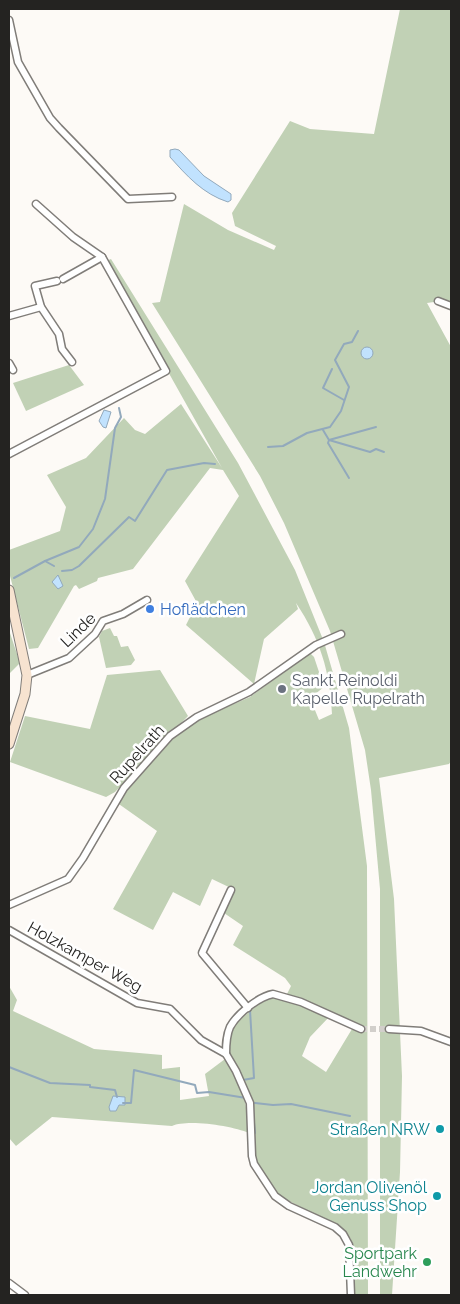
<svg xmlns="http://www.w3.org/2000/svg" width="460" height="1304" viewBox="0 0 460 1304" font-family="Raleway,sans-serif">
<rect width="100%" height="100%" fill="#fdfaf6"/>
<!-- green -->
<g fill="#c1d1b5">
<path d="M400 9H451V308L434 302 427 303 451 347V761L449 764 379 778 394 899 402 1076 400 1172 392 1295H380V889L371 790 365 750 330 631 284 523 260 476 152 303 160 302 184 204 228 230 274 250 276 246 235 226 232 213 290 121 310 129 374 134Z"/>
<path d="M111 259 238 463 295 570 324 642 349 728 367 866 368 1295H353L351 1239 340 1228 278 1195 255 1163 254 1108 237 1066 228 1053 229 1035 235 1024 261 1002 273 996 288 1000 329 1017 310 1037 302 1056 326 1072 355 1024 312 1003 287 994 291 986 285 978 233 945 243 926 224 913 235 890 212 879 200 906 173 892 153 930 113 909 157 831 116 802 170 739 199 719 250 697 310 653 314 657 324 687 310 698 319 720 332 714C330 671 320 639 296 603L298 609 264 639 254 684 186 625 197 603 185 581 239 496 223 470 210 468 133 569 98 578 97 581 79 589 76 585 74 586 38 648 29 649 9 572V550L60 531 66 507 47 475 86 458 124 418 135 430 145 434 181 404 222 468 106 261Z"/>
<path d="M69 365 84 385 26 411 13 383Z"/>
<path d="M110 628 114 636H117L121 647 128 646 135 660 131 665 106 668 99 637 102 631Z"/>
<path d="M9 630 20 663 9 674Z"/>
<path d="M160 670 188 716 115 792 106 797 10 762 25 716 90 729 107 675Z"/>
<path d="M9 986 17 1000 13 1011 94 1049 162 1055V1069L180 1067V1100L209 1096 205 1074 225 1059 244 1091 249 1133C232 1126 188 1119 172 1126L52 1117 16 1146 9 1138Z"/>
</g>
<!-- water -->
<g fill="#c1e2fe" stroke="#92a9bc">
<path d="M175 149 179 150 204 176 231 194V200L228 202C203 194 187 176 170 157V150Z"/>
<circle cx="367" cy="353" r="6"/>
<path d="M104 410 111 412 106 428 103 427 99 421Z"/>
<path d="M58 575 63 586 58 589 52 582Z"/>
<path d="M113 1096 125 1097V1105H119L116 1111H110L109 1107Z"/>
</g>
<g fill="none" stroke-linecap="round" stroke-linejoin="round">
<!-- stream -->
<g stroke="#92a9bc" stroke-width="2">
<path d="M332 369 323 388 344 400"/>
<path d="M323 430 329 440 370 452 376 449 384 452"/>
<path d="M268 447 283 446 307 433 330 427 341 411 349 387 335 360 344 344 352 342 358 331"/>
<path d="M349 478 328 443 329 440 376 427"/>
<path d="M45 561 79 547 93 529 105 499 115 428 121 417 119 408"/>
<path d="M62 571 72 570 79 566 129 517 135 521 167 470 204 463 215 464"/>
<path d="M14 578 45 561 54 566"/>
<path d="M9 1067 50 1083 90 1085V1087L115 1090 117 1097"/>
<path d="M244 1082 243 1080 254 1078 250 1010"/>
<path d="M252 1102 255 1133"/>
<path d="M123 1103H131L134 1070 195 1085 197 1093 209 1092 246 1098"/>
<path d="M255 1103 273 1105 291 1104 350 1116"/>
</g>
<!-- minor-tunnel -->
<path stroke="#d2cfcb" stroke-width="6" stroke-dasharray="6 3" stroke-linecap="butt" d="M361 1029H389"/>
<!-- minor casing -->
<g stroke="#807d79" stroke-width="9">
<g id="minor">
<path d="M9 20 18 62 50 118 59 128 128 199 172 197"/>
<path d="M63 279 102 257"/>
<path d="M57 281 35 286 41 307 59 334 62 349 72 362"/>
<path d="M438 301 451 306"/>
<path d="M9 316 41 307"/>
<path d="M9 363 13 370"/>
<path d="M9 454 166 371 102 257 73 237 36 204"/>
<path d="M27 675 69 658 95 634 103 621 123 614 147 600"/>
<path d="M231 890 202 953 248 1008"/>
<path d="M9 905 68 879 83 858 124 788 170 736 197 717 249 692 316 645 341 634"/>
<path d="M9 930 137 1003 170 1009 201 1040 226 1054 236 1071 250 1103 252 1156 254 1164 275 1196 289 1206 335 1227 343 1234 349 1245 351 1295"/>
<path d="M389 1029 421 1031 451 1042"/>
<path d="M226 1054C226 1045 226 1036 230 1027 237 1014 258 997 273 994L301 1002 361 1029"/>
<path d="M9 1283 25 1295"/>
</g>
</g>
<!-- secondary casing -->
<g stroke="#807d79" stroke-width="11">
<path id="secondary" d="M9 590 27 675 25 694 9 744"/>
</g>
<!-- minor -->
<use href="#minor" stroke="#fff" stroke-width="6"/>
<!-- secondary -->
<use href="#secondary" stroke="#f7e3d0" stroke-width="9"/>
</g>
<!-- markers -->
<circle fill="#3f7fe0" stroke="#fff" stroke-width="2" cx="150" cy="609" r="5"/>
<circle fill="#6b7280" stroke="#fff" stroke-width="2" cx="282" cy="689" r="5"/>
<g fill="#0f9aa8" stroke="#fff" stroke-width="2">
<circle cx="440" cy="1129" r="5"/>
<circle cx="437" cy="1196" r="5"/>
</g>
<circle fill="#2e9e5b" stroke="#fff" stroke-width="2" cx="427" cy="1262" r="5"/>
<g text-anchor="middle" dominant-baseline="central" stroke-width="5" stroke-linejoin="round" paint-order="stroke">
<!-- shop labels -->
<g font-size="16" fill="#366cbe" stroke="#fff" text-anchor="start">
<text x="160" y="609">Hoflädchen</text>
</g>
<!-- street labels -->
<g font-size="16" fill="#242321" stroke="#fff">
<text transform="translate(78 630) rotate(-44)">Linde</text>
<text transform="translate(137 754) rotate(-48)">Rupelrath</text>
<text transform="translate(85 957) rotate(29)">Holzkamper Weg</text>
</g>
<!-- worship labels -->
<g font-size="16" fill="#5b616d" stroke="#fff" text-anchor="start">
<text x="292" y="680">Sankt Reinoldi<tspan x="292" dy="18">Kapelle Rupelrath</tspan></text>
</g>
<!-- culture labels -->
<g font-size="16" fill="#0d838f" stroke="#fff" text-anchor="end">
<text x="430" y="1129">Straßen NRW</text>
<text x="427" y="1187">Jordan Olivenöl<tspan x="427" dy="18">Genuss Shop</tspan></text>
</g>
<!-- leisure labels -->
<g font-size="16" fill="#27864d" stroke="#fff" text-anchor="end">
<text x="417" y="1253">Sportpark<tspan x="417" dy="18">Landwehr</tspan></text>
</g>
</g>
<!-- border -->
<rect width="460" height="1304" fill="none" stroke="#242321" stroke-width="20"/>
</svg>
